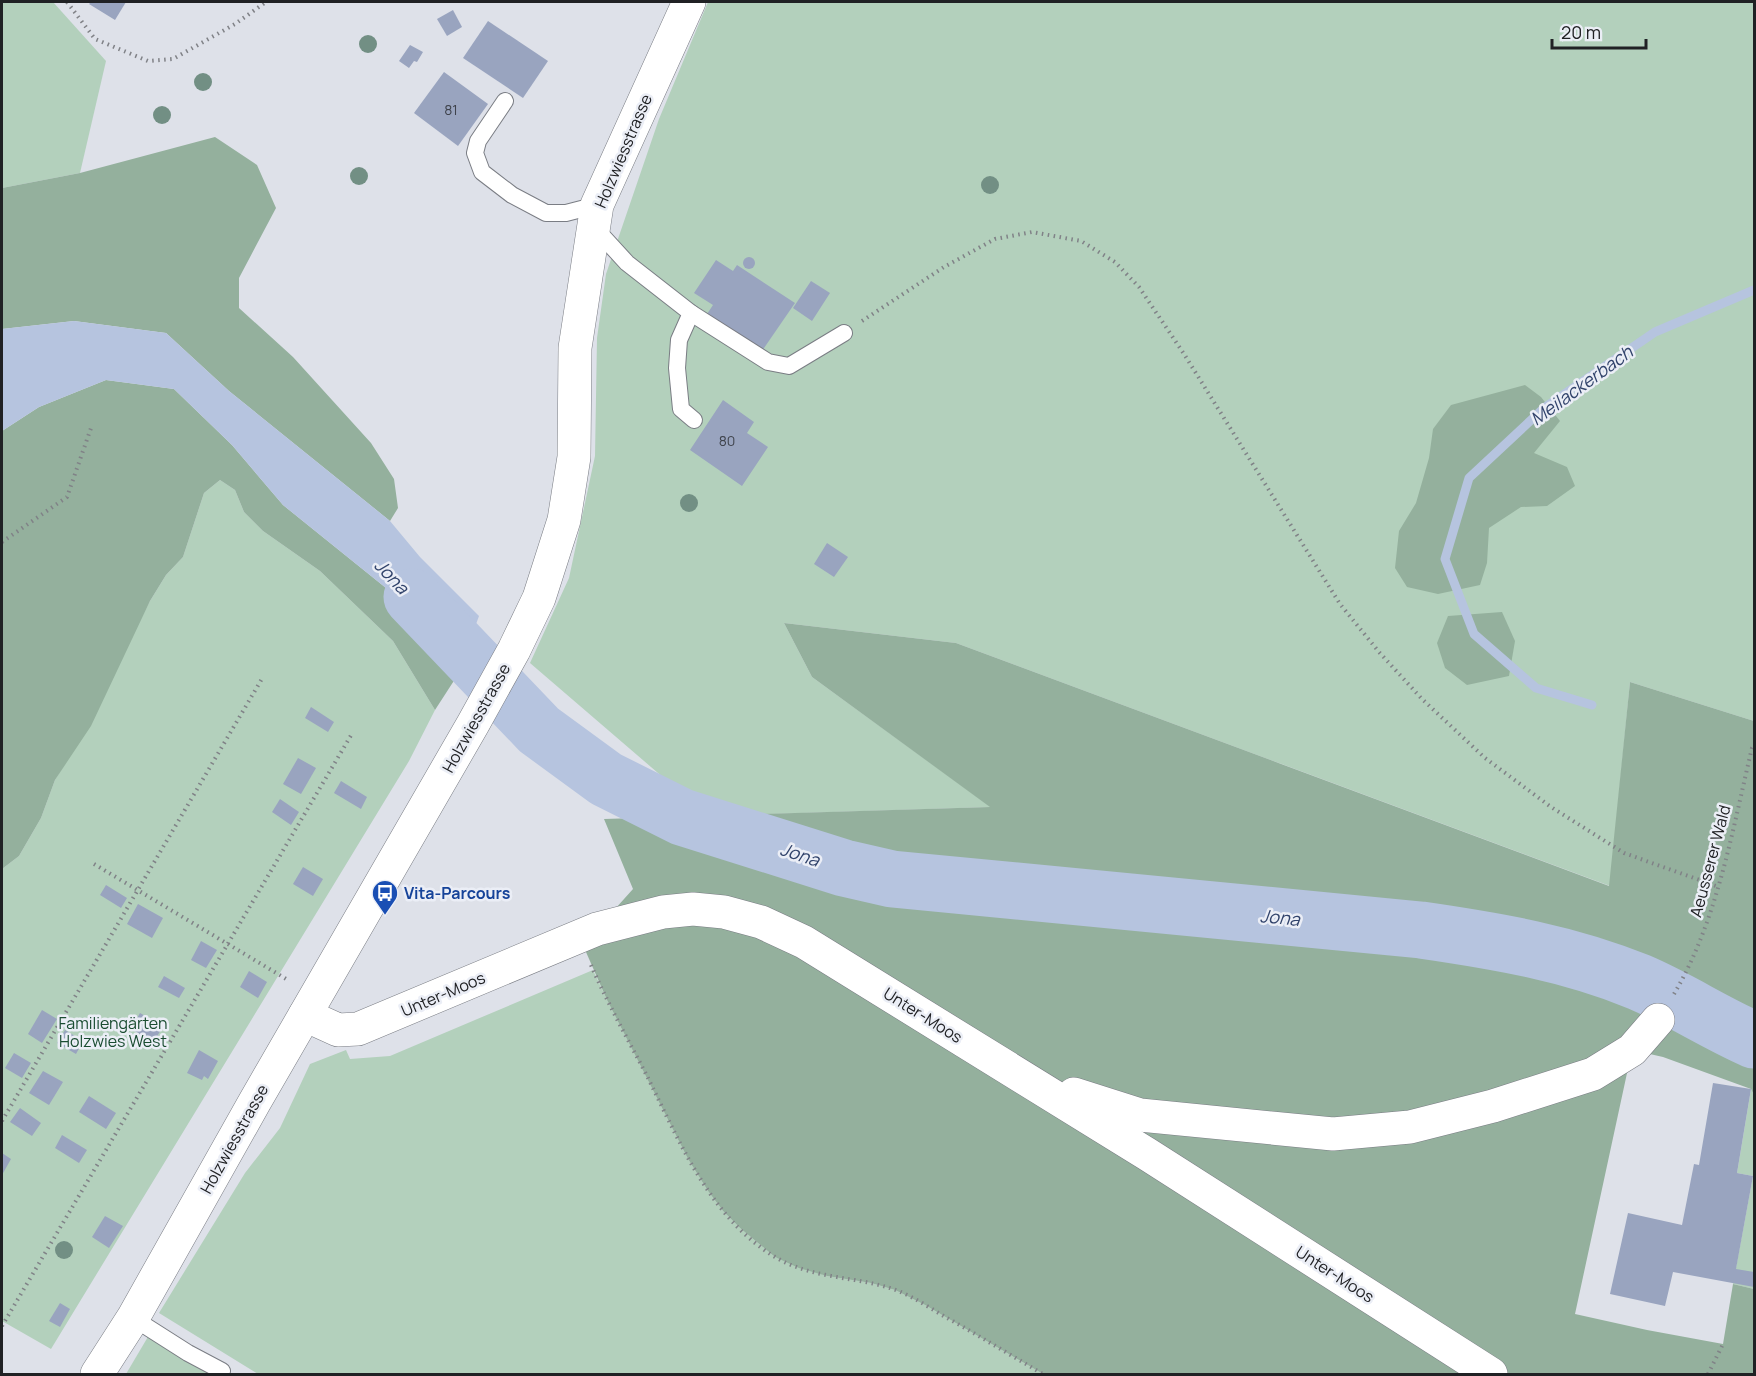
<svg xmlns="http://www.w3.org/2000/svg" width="1756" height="1376" viewBox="0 0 1756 1376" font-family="Manrope,sans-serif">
<rect width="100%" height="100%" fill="#dee1e9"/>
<!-- green -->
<g fill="#b3d0bc">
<path d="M2 2H53L106 61 80 173 2 188Z"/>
<path d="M708 2H1754V721L1630 682 1610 886 956 643 784 623 812 677 991 807 708 816 530 663 569 578 595 456 597 338 606 274 659 119Z"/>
<path d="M220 480 235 490 244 512 263 531 320 571 393 641 435 710 409 761 51 1349 2 1321V869L19 856 41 818 55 780 72 752 150 601 166 575 183 557 204 493Z"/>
<path d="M593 970 607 1000 688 1159 708 1191 723 1211 740 1228 775 1257 827 1276 871 1283 895 1290 925 1305 1043 1374H258L159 1313 245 1173 280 1128 310 1064 346 1050 350 1059 390 1056Z"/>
<path d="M1751 1089 1754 1095V1289L1733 1284 1753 1176 1737 1173Z"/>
<path d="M152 1330 228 1374H126Z"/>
</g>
<!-- forest -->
<g fill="#94b09d">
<path d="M215 137 257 165 276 208 239 278V308L293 357 371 443 394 479 398 508 390 521 229 391 166 333 74 321 2 329V188L80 173Z"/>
<path d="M106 380 174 389 232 445 283 505 386 588 457 676 435 710 393 641 320 571 263 531 244 512 235 490 220 480 204 493 183 557 166 575 150 601 91 726 55 780 41 818 19 856 2 869V431L39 407Z"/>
<path d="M1525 385 1541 397 1560 421 1534 453 1567 467 1575 486 1547 506 1521 507 1489 528 1487 563 1480 585 1438 594 1407 587 1395 568 1399 531 1416 503 1429 458 1433 429 1451 405Z"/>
<path d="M1502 612 1515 641 1509 676 1467 685 1445 668 1437 643 1448 616Z"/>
<path d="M784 623 956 643 1609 886 1630 682 1754 721V1095L1751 1089 1663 1057 1632 1050 1575 1314 1647 1330 1723 1344 1733 1284 1754 1289V1374H1043L925 1305 895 1290 871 1283 827 1276 799 1268 775 1257 740 1228 723 1211 708 1191 688 1159 607 1000 579 936 597 929 633 889 604 819 990 807 812 677Z"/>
</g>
<!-- water -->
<path fill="#b6c4df" d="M74 321 166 333 229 391 390 521 420 557 479 616 457 676 386 588 283 505 232 445 174 389 106 380 39 407 2 431V329Z"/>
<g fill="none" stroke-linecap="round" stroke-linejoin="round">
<!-- stream -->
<path stroke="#b6c4df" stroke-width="9" d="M1592 705 1536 688 1474 634 1445 559 1469 478 1544 408 1655 332 1754 290"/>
<!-- river -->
<path stroke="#b6c4df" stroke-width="57" d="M412 597 539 730 606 779 682 817 844 868 892 879 1421 930C1497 941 1568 953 1639 982 1679 999 1715 1023 1754 1040"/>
</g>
<!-- building -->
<g fill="#99a4bf">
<path d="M91 2H126L115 20 89 4Z"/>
<path d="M453 10 462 27 447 36 437 19Z"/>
<path d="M488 21 548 61 523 98 463 58Z"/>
<path d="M410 45 423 52 417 62 414 61 409 68 399 61Z"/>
<path d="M444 72 488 104 458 146 414 113Z"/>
<circle cx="749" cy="263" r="6"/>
<path d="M716 260 733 271 737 265 795 303 762 351 707 314 713 305 694 293Z"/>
<path d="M811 281 830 293 812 321 793 308Z"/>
<path d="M723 400 754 422 747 433 768 447 742 486 690 450Z"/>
<path d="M827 543 848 557 834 577 814 564Z"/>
<path d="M311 707 334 722 328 732 305 718Z"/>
<path d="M298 758 316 768 301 794 283 784Z"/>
<path d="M341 781 367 797 361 809 334 793Z"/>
<path d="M280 799 299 812 291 825 272 812Z"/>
<path d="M303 867 323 879 313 896 293 884Z"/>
<path d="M106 885 127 898 121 908 100 895Z"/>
<path d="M138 904 163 918 152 938 127 924Z"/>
<path d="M201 941 217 950 206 968 191 960Z"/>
<path d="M249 971 267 982 258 998 240 987Z"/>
<path d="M164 976 185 988 179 998 158 987Z"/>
<path d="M42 1010 57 1019 42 1043 28 1034Z"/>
<path d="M140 1013 163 1026 154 1042 131 1029Z"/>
<path d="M65 1030 83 1041 76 1054 57 1043Z"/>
<path d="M199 1050 218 1061 208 1079 204 1076 202 1080 187 1073Z"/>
<path d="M14 1053 31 1063 22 1078 5 1068Z"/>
<path d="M43 1071 63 1082 49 1105 29 1093Z"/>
<path d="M1713 1083 1751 1089 1737 1173 1753 1176 1736 1269 1754 1272V1287L1673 1272 1665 1306 1610 1294 1628 1213 1682 1225 1694 1164 1699 1165Z"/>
<path d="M89 1096 116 1113 106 1129 79 1112Z"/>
<path d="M20 1108 41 1123 32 1136 10 1122Z"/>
<path d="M62 1135 87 1150 79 1163 55 1148Z"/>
<path d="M2 1153 11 1159 2 1175Z"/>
<path d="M105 1216 123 1226 109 1248 92 1237Z"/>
<path d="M60 1303 70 1309 60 1327 49 1321Z"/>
</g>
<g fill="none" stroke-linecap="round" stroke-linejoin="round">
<!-- service casing -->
<g stroke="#7a7d84" stroke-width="18">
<g id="service">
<path d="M505 101 478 141 475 153 482 172 512 195 546 213H566L597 205"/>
<path d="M594 227 627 263 691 313 768 362 789 366 844 333"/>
<path d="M691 313 679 340 677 368 681 409 694 420"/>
<path d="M133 1318 188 1353 222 1371"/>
</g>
</g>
<!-- minor casing -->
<g stroke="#7a7d84" stroke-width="34">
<g id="minor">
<path d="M305 1015 338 1030 358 1029 597 929 663 912 693 909 724 912 761 922 804 942 1147 1154 1491 1374"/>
<path d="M1074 1094 1140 1115 1333 1134 1410 1127 1493 1106 1593 1074 1632 1050 1658 1020"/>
</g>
</g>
<!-- tertiary casing -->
<g stroke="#7a7d84" stroke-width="34">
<path id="tertiary" d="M97 1374 133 1318 254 1103 473 724 514 650 539 598 564 520 574 457 575 348 597 205 689 2"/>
</g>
<!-- path -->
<g stroke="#808287" stroke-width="4" stroke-dasharray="1.5 4.5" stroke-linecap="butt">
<path d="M67 2 95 39 148 61 173 59 235 24 266 2"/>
<path d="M862 321 944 267 995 239 1032 232 1081 241 1115 262 1139 287 1184 354 1340 604 1379 652 1422 699 1485 758 1551 807 1624 853 1719 887"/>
<path d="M2 542 67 497 91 428"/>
<path d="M94 864 288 980"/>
<path d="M591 965C607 1002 627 1038 646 1074 679 1140 709 1217 775 1257 812 1279 854 1276 893 1289 913 1296 931 1309 949 1319 981 1337 1012 1356 1043 1374"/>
<path d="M1674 994C1718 919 1732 831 1752 748L1754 745"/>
<path d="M2 1121 263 677"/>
<path d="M2 1326 353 732"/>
<path d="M1708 1374 1723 1344"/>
</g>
<!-- service -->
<use href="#service" stroke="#fff" stroke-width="16"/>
<!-- minor -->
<use href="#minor" stroke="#fff" stroke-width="33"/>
<!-- tertiary -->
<use href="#tertiary" stroke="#fff" stroke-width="33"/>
</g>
<!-- trees -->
<g fill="#728f84">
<circle cx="368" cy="44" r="9"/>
<circle cx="203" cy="82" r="9"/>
<circle cx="162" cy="115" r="9"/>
<circle cx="359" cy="176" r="9"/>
<circle cx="990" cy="185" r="9"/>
<circle cx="689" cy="503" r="9"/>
<circle cx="64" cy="1250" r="9"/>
</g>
<!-- icons -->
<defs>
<g id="bus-pin" transform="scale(1.35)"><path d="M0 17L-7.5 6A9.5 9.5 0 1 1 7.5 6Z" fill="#1a4fb4" stroke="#ebeef6"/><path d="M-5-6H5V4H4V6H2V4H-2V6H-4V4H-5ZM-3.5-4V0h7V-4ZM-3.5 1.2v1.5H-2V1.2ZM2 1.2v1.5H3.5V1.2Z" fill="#fff"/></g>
</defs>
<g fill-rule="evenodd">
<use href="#bus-pin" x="385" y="893"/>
</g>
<g text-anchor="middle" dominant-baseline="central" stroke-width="5" stroke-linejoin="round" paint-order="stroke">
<!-- number labels -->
<g font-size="14" fill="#3e424b">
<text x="451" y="109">81</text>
<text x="727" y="440">80</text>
</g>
<!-- street labels -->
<g font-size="16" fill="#202124" stroke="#ebeef6">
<text transform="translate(623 151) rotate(-67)">Holzwiesstrasse</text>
<text transform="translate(476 718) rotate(-61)">Holzwiesstrasse</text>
<text transform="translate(1710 861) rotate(-75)">Aeusserer Wald</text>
<text transform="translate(443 994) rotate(-23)">Unter-Moos</text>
<text transform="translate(923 1015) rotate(32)">Unter-Moos</text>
<text transform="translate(234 1139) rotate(-61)">Holzwiesstrasse</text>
<text transform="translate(1335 1274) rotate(33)">Unter-Moos</text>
</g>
<!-- transit labels -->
<g font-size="16" font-weight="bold" fill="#164399" stroke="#ebeef6" text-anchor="start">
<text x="404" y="893">Vita-Parcours</text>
</g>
<!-- park labels -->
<g font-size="16" fill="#1a4c31" stroke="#ebeef6">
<text x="113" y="1023">Familiengärten<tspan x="113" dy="18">Holzwies West</tspan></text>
</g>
<!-- water labels -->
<g font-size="18" font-style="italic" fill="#31436b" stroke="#ebeef6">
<text transform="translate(1581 385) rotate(-36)">Meilackerbach</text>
<text transform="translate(392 576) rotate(46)">Jona</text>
<text transform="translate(800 854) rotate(18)">Jona</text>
<text transform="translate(1280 917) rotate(6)">Jona</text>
</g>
</g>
<!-- border -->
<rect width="1756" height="1376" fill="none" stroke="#202124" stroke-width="6"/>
<!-- scale -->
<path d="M1552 39v9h94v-9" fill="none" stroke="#202124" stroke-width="3"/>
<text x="1561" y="39" font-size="18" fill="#202124" stroke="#ebeef6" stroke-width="4.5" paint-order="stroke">20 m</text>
</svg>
